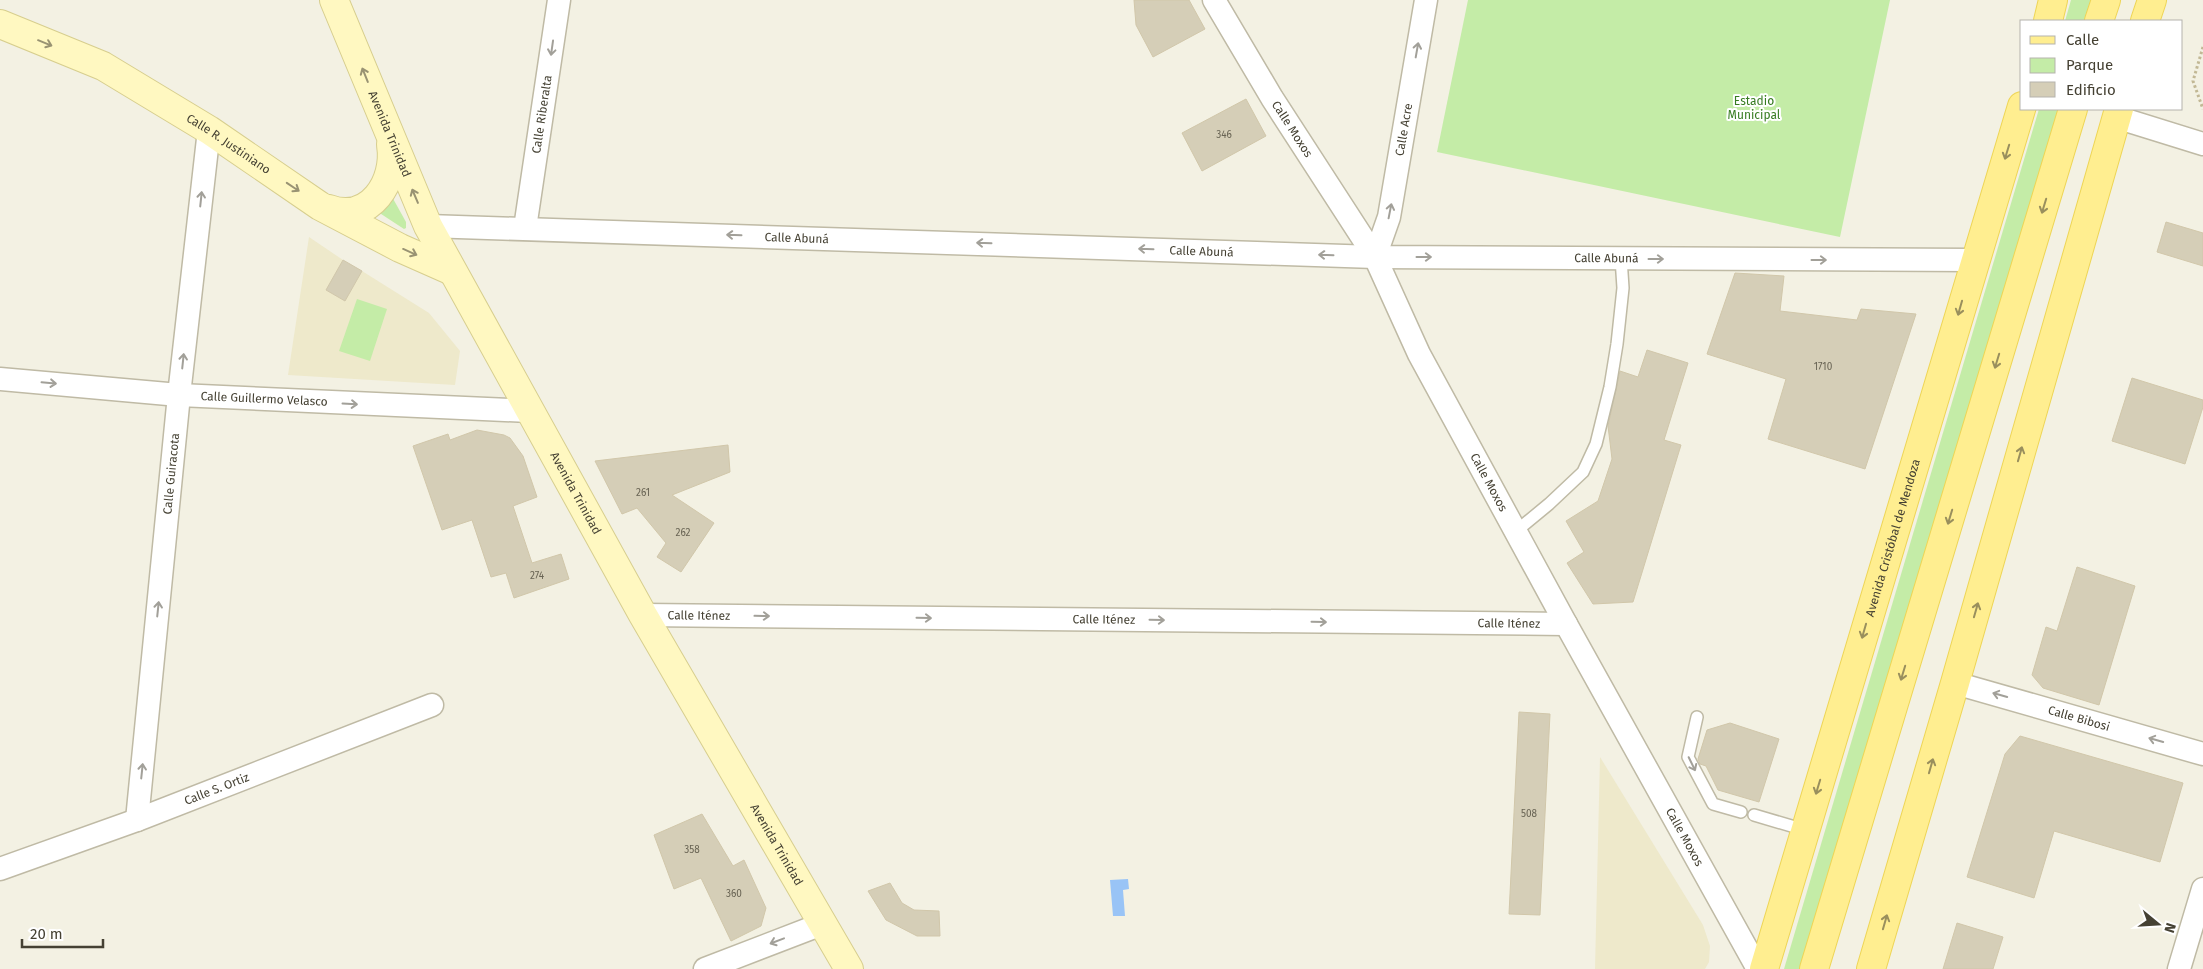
<svg xmlns="http://www.w3.org/2000/svg" width="2203" height="969" viewBox="0 0 2203 969" font-family="'Fira Sans',sans-serif">
<rect width="100%" height="100%" fill="#f3f1e3"/>
<!-- education -->
<g fill="#eee9cb">
<path d="M309 237 343 260 326 290 345 301 362 271 429 313 460 351 455 385 288 375Z"/>
<path d="M1600 757 1703 925 1710 946 1709 962 1705 969H1595Z"/>
</g>
<!-- green -->
<g fill="#c4eca7">
<path d="M1468 0H1890L1840 237 1437 152Z"/>
<path d="M2071 0H2094L2088 21H2065Z"/>
<path d="M2039 109H2063L1801 969H1784Z"/>
<path d="M391 195 406 222V228L404 229 375 210Z"/>
<path d="M357 299 387 309 370 361 339 351Z"/>
</g>
<!-- water -->
<path fill="#99c4f6" d="M1128 879 1129 889 1123 890 1125 916H1113L1110 880Z"/>
<!-- building -->
<g fill="#d5ceb7" stroke="#d1c7aa">
<path d="M1134 0H1189L1205 29 1153 57 1136 25Z"/>
<path d="M1246 99 1266 136 1202 171 1182 133Z"/>
<path d="M2166 222 2203 233V266L2157 252Z"/>
<path d="M343 260 362 271 345 301 326 290Z"/>
<path d="M1735 273 1784 276 1780 311 1857 320 1861 309 1916 314 1865 469 1768 439 1786 379 1707 354Z"/>
<path d="M1647 350 1688 363 1664 440 1681 445 1633 602 1593 604 1567 563 1584 552 1566 521 1598 501 1612 459 1608 426 1620 371 1638 377Z"/>
<path d="M2132 378 2203 400V407L2185 464 2112 441Z"/>
<path d="M477 430 504 435 510 438 523 456 537 497 513 506 532 563 561 554 569 579 514 598 506 573 491 577 472 520 442 530 413 446 448 434 450 440Z"/>
<path d="M728 445 730 472 672 495 714 523 681 572 657 557 666 543 637 508 622 514 595 461Z"/>
<path d="M2077 567 2135 586 2099 705 2043 688 2032 675 2046 627 2057 631Z"/>
<path d="M1519 712 1550 714 1540 915 1509 914Z"/>
<path d="M1730 723 1779 739 1759 802 1718 790 1706 766 1700 764 1698 759 1707 730Z"/>
<path d="M2020 736 2183 783 2160 862 2054 831 2034 898 1967 877 2005 754Z"/>
<path d="M702 814 733 866 744 860 766 908 761 926 731 941 701 878 674 889 654 835Z"/>
<path d="M890 883 902 903 914 910 939 911 940 936H917L886 920 868 891Z"/>
<path d="M1957 923 2003 937 1993 969H1943Z"/>
</g>
<g fill="none" stroke-linecap="round" stroke-linejoin="round">
<!-- service casing -->
<g stroke="#bfbaa5" stroke-width="14">
<g id="service">
<path d="M1515 532 1549 504 1583 472 1596 444 1610 387 1617 344 1623 288 1621 258"/>
<path d="M1697 717 1688 757 1713 804 1741 812"/>
<path d="M1754 815 1805 830"/>
</g>
</g>
<!-- minor casing -->
<g stroke="#bfbaa5" stroke-width="25">
<g id="minor">
<path id="s1" d="M1214 0 1272 98 1375 257 1419 354 1566 624 1758 969"/>
<path d="M2116 117 2203 144"/>
<path id="s2" d="M428 226 1375 257 1974 260"/>
<path id="s3" d="M525 228 559 0"/>
<path id="s4" d="M1375 257 1389 217 1426 0"/>
<path id="s5" d="M0 379 179 395 529 411"/>
<path id="s6" d="M643 615 1566 624"/>
<path id="s7" d="M1955 683 2203 754"/>
<path id="s8" d="M137 820 179 395 209 130"/>
<path id="s9" d="M0 869 137 820 432 705"/>
<path d="M705 969 822 924"/>
<path d="M2179 969 2203 889"/>
</g>
</g>
<!-- secondary casing -->
<g stroke="#d7ce8e" stroke-width="30">
<g id="secondary">
<path id="s10" d="M334 0 428 226 643 615 849 969"/>
<path id="s11" d="M0 24 103 66 209 130 320 206 400 248 452 271"/>
<path d="M329 209C370 224 397 181 391 145"/>
</g>
</g>
<!-- primary casing -->
<g stroke="#eed556" stroke-width="30">
<g id="primary">
<path d="M2048 21 2053 0"/>
<path d="M2099 21 2106 0"/>
<path d="M2145 21 2152 0"/>
<path id="s12" d="M1764 969 2022 106"/>
<path d="M1814 969 2073 109"/>
<path d="M1871 969 1955 683 2119 109"/>
</g>
</g>
<!-- path -->
<path stroke="#c2b895" stroke-width="3" stroke-dasharray="2.5 2.5" stroke-linecap="butt" d="M2203 47 2193 81 2203 109"/>
<!-- service -->
<use href="#service" stroke="#fff" stroke-width="11"/>
<!-- minor -->
<use href="#minor" stroke="#fff" stroke-width="22"/>
<!-- secondary -->
<use href="#secondary" stroke="#fff8c1" stroke-width="28"/>
<!-- primary -->
<use href="#primary" stroke="#ffee90" stroke-width="28"/>
</g>
<!-- one-way arrows -->
<defs><path id="oneway-shaft" d="M-6 0H5M1.5-3L5.5 0L1.5 3" fill="none" stroke-width="1.6" stroke-linecap="round" stroke-linejoin="round" transform="scale(1.25)"/></defs>
<g stroke="#999373">
<use href="#oneway-shaft" transform="translate(45 43) rotate(22)"/>
<use href="#oneway-shaft" transform="translate(365 75) rotate(-112)"/>
<use href="#oneway-shaft" transform="translate(293 187) rotate(34)"/>
<use href="#oneway-shaft" transform="translate(415 196) rotate(-113)"/>
<use href="#oneway-shaft" transform="translate(410 252) rotate(24)"/>
</g>
<g stroke="#a2a099">
<use href="#oneway-shaft" transform="translate(552 48) rotate(98)"/>
<use href="#oneway-shaft" transform="translate(1417 50) rotate(-80)"/>
<use href="#oneway-shaft" transform="translate(201 199) rotate(-84)"/>
<use href="#oneway-shaft" transform="translate(1390 211) rotate(-79)"/>
<use href="#oneway-shaft" transform="translate(734 235) rotate(-178)"/>
<use href="#oneway-shaft" transform="translate(984 243) rotate(-178)"/>
<use href="#oneway-shaft" transform="translate(1146 249) rotate(-178)"/>
<use href="#oneway-shaft" transform="translate(1326 255) rotate(-178)"/>
<use href="#oneway-shaft" transform="translate(1424 257)"/>
<use href="#oneway-shaft" transform="translate(1656 259)"/>
<use href="#oneway-shaft" transform="translate(1819 260)"/>
<use href="#oneway-shaft" transform="translate(183 361) rotate(-84)"/>
<use href="#oneway-shaft" transform="translate(49 383) rotate(5)"/>
<use href="#oneway-shaft" transform="translate(350 404) rotate(3)"/>
<use href="#oneway-shaft" transform="translate(158 609) rotate(-84)"/>
<use href="#oneway-shaft" transform="translate(762 616) rotate(1)"/>
<use href="#oneway-shaft" transform="translate(924 618) rotate(1)"/>
<use href="#oneway-shaft" transform="translate(1157 620) rotate(1)"/>
<use href="#oneway-shaft" transform="translate(1319 622) rotate(1)"/>
<use href="#oneway-shaft" transform="translate(2000 695) rotate(-164)"/>
<use href="#oneway-shaft" transform="translate(2156 740) rotate(-164)"/>
<use href="#oneway-shaft" transform="translate(1692 764) rotate(64)"/>
<use href="#oneway-shaft" transform="translate(142 771) rotate(-84)"/>
<use href="#oneway-shaft" transform="translate(777 941) rotate(159)"/>
</g>
<g stroke="#998f5d">
<use href="#oneway-shaft" transform="translate(2007 152) rotate(107)"/>
<use href="#oneway-shaft" transform="translate(2044 206) rotate(107)"/>
<use href="#oneway-shaft" transform="translate(1960 308) rotate(106)"/>
<use href="#oneway-shaft" transform="translate(1997 361) rotate(107)"/>
<use href="#oneway-shaft" transform="translate(2020 454) rotate(-74)"/>
<use href="#oneway-shaft" transform="translate(1950 517) rotate(107)"/>
<use href="#oneway-shaft" transform="translate(1976 610) rotate(-74)"/>
<use href="#oneway-shaft" transform="translate(1864 631) rotate(106)"/>
<use href="#oneway-shaft" transform="translate(1903 673) rotate(107)"/>
<use href="#oneway-shaft" transform="translate(1931 766) rotate(-74)"/>
<use href="#oneway-shaft" transform="translate(1818 787) rotate(107)"/>
<use href="#oneway-shaft" transform="translate(1885 922) rotate(-74)"/>
</g>
<g text-anchor="middle" dominant-baseline="central" stroke-width="4" stroke-linejoin="round" paint-order="stroke">
<!-- number labels -->
<g font-size="10" fill="#696454">
<text x="1224" y="135">346</text>
<text x="1823" y="367">1710</text>
<text x="643" y="493">261</text>
<text x="683" y="533">262</text>
<text x="537" y="576">274</text>
<text x="1529" y="814">508</text>
<text x="692" y="850">358</text>
<text x="734" y="894">360</text>
</g>
<!-- park labels -->
<g font-size="12" fill="#377c21" stroke="#fff">
<text x="1754" y="101">Estadio<tspan x="1754" dy="14">Municipal</tspan></text>
</g>
<!-- street labels -->
<g font-size="12" fill="#454133" stroke="#fff">
<text stroke="none"><textPath href="#s3" startOffset="115">Calle Riberalta</textPath></text>
<text stroke="none"><textPath href="#s1" startOffset="151">Calle Moxos</textPath></text>
<text stroke="none"><textPath href="#s4" startOffset="131">Calle Acre</textPath></text>
<text stroke="none"><textPath href="#s10" startOffset="145">Avenida Trinidad</textPath></text>
<text stroke="none"><textPath href="#s11" startOffset="259">Calle R. Justiniano</textPath></text>
<text stroke="none"><textPath href="#s2" startOffset="369">Calle Abuná</textPath></text>
<text stroke="none"><textPath href="#s2" startOffset="774">Calle Abuná</textPath></text>
<text stroke="none"><textPath href="#s2" startOffset="1179">Calle Abuná</textPath></text>
<text stroke="none"><textPath href="#s5" startOffset="265">Calle Guillermo Velasco</textPath></text>
<text stroke="none"><textPath href="#s8" startOffset="348">Calle Guiracota</textPath></text>
<text stroke="none"><textPath href="#s1" startOffset="556">Calle Moxos</textPath></text>
<text stroke="none"><textPath href="#s10" startOffset="550">Avenida Trinidad</textPath></text>
<text stroke="none"><textPath href="#s12" startOffset="450">Avenida Cristóbal de Mendoza</textPath></text>
<text stroke="none"><textPath href="#s6" startOffset="56">Calle Iténez</textPath></text>
<text stroke="none"><textPath href="#s6" startOffset="461">Calle Iténez</textPath></text>
<text stroke="none"><textPath href="#s6" startOffset="866">Calle Iténez</textPath></text>
<text stroke="none"><textPath href="#s7" startOffset="129">Calle Bibosi</textPath></text>
<text stroke="none"><textPath href="#s9" startOffset="231">Calle S. Ortiz</textPath></text>
<text stroke="none"><textPath href="#s1" startOffset="961">Calle Moxos</textPath></text>
<text stroke="none"><textPath href="#s10" startOffset="955">Avenida Trinidad</textPath></text>
</g>
</g>
<!-- legend -->
<rect x="2020" y="20" width="162" height="90" fill="#ffffff" stroke="#b5b3ad"/>
<rect x="2030" y="36" width="25" height="8" fill="#ffee90" stroke="#b5b3ad"/>
<text x="2066" y="45" font-size="15" fill="#454133">Calle</text>
<rect x="2030" y="58" width="25" height="15" fill="#c4eca7" stroke="#b5b3ad"/>
<text x="2066" y="70" font-size="15" fill="#454133">Parque</text>
<rect x="2030" y="82" width="25" height="15" fill="#d5ceb7" stroke="#b5b3ad"/>
<text x="2066" y="95" font-size="15" fill="#454133">Edificio</text>
<!-- north arrow -->
<g transform="translate(2158 924) rotate(108)" stroke="#ffffff" stroke-width="4" paint-order="stroke">
<path d="M0-4L9 19L0 12L-9 19Z" fill="#454133"/>
<text y="-8" font-size="14" font-weight="bold" text-anchor="middle" fill="#454133">N</text>
</g>
<!-- scale -->
<path d="M22 939v8h81v-8" fill="none" stroke="#454133" stroke-width="2.5"/>
<text x="30" y="939" font-size="15" fill="#454133" stroke="#ffffff" stroke-width="4" paint-order="stroke">20 m</text>
</svg>
